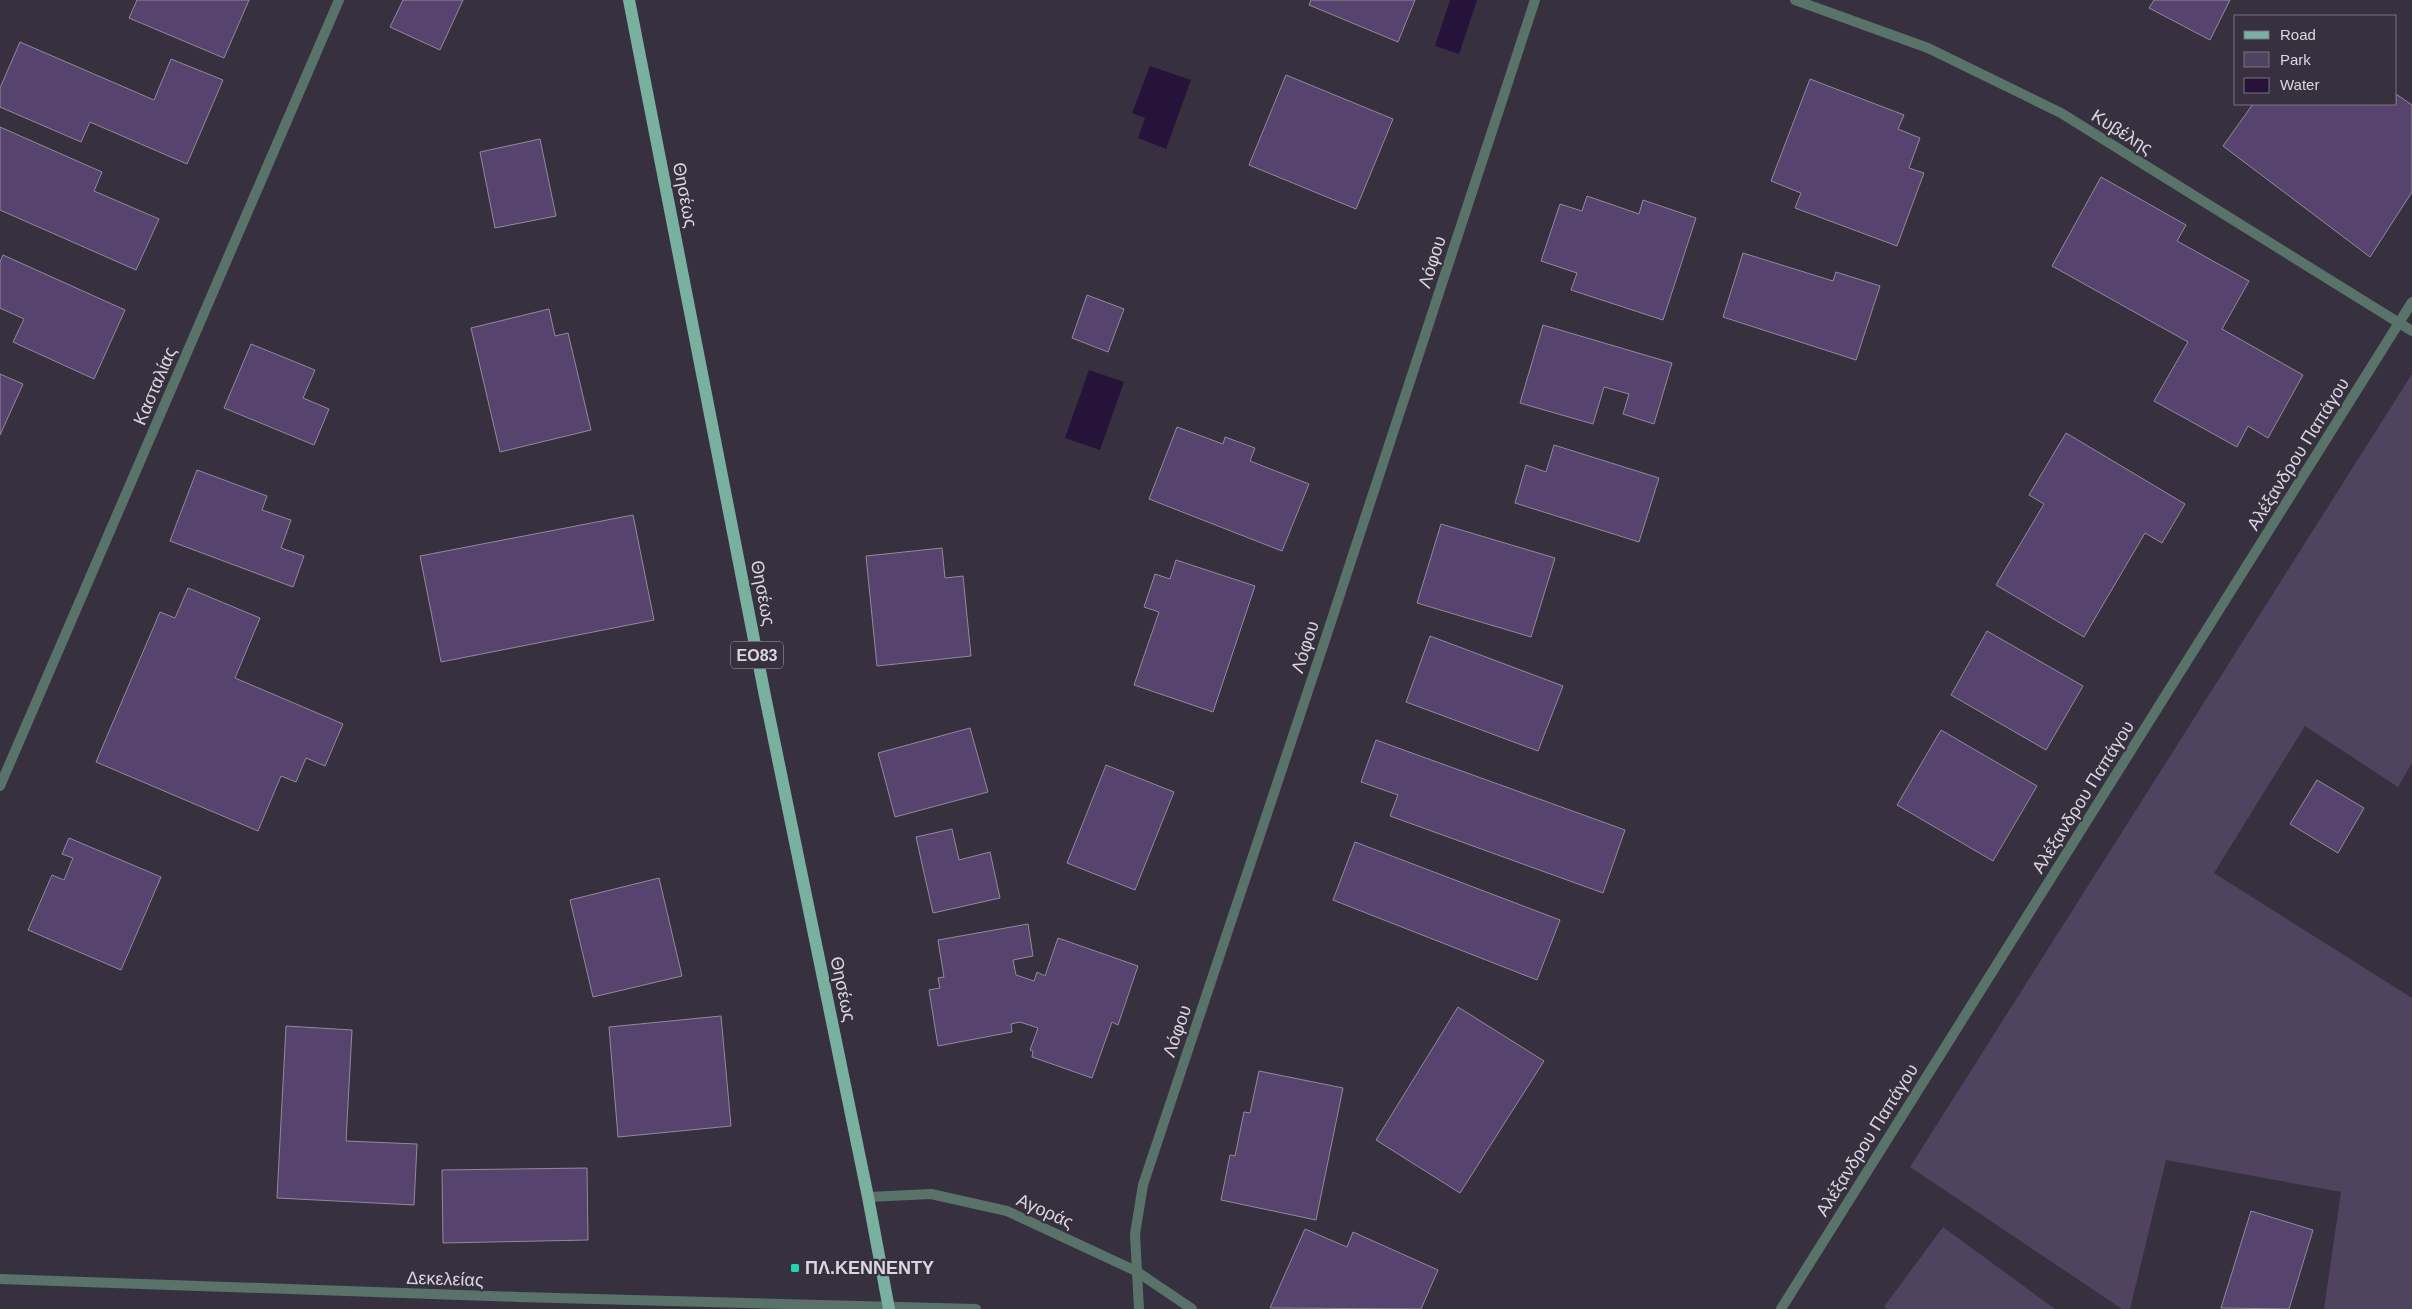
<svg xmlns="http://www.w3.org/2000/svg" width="2412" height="1309" viewBox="0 0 2412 1309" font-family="Arial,sans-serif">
<rect width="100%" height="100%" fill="#37313f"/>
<!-- green -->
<g fill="#4f4360">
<path d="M2412 374V763L2398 787 2305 726 2214 873 2412 998V1309H2324L2341 1192 2166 1160 2130 1309H2122L1910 1167Z"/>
<path d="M1943 1227 2055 1309H1887L1884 1307Z"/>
</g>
<!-- water -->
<g fill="#26133a">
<path d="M1450 0H1477L1459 54 1435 46Z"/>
<path d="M1150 66 1191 80 1166 149 1138 138 1145 118 1132 113Z"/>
<path d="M1089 370 1124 382 1100 450 1065 438Z"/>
</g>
<!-- building -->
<g fill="#56446f" stroke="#918a9a">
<path d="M137 0H249L224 58 129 18Z"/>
<path d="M403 0H463L440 50 390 27Z"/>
<path d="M1311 0H1415L1398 42 1309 5Z"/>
<path d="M2154 0H2230L2210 40 2149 8Z"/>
<path d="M20 42 154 100 171 59 223 80 187 164 90 122 81 142 0 107V88Z"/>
<path d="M1286 75 1393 119 1356 209 1249 165Z"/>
<path d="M1810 79 1904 115 1898 129 1920 138 1909 168 1924 173 1897 246 1795 208 1801 193 1771 181Z"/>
<path d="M2396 94 2412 105V192L2370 257 2223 146 2253 104H2396Z"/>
<path d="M0 127 102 172 94 191 159 219 136 270 0 210Z"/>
<path d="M540 139 556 216 495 228 480 152Z"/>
<path d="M2101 177 2186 225 2177 241 2249 281 2222 329 2303 375 2268 438 2248 426 2237 447 2154 401 2188 342 2052 266Z"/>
<path d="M1587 196 1639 214 1643 200 1696 218 1663 320 1571 290 1577 273 1541 261 1560 204 1582 211Z"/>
<path d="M1743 253 1833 281 1836 272 1880 286 1856 360 1723 317Z"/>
<path d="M3 255 125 310 94 379 13 342 24 319 0 308V262Z"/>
<path d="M1087 295 1124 309 1108 352 1072 338Z"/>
<path d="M549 309 555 336 568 333 591 430 500 452 471 328Z"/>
<path d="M1543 325 1672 363 1654 424 1623 414 1629 394 1604 387 1593 424 1520 403Z"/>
<path d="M251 344 315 370 303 398 329 409 314 445 224 408Z"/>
<path d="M0 374 23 384 0 435Z"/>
<path d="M1177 427 1223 444 1225 437 1255 448 1250 461 1309 484 1282 551 1149 499Z"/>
<path d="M2066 433 2185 504 2162 543 2145 533 2084 637 1996 585 2044 504 2029 495Z"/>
<path d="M1554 445 1659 478 1639 542 1515 503 1526 465 1546 472Z"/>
<path d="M197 470 267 496 262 510 291 520 281 548 304 556 293 587 170 541Z"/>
<path d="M633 515 654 620 441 662 420 556Z"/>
<path d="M1441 524 1555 558 1531 637 1417 603Z"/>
<path d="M942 548 945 578 963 576 971 656 877 666 866 556Z"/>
<path d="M1176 560 1255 586 1213 712 1134 685 1159 612 1144 607 1155 574 1170 579Z"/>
<path d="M188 588 260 618 235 678 343 724 325 766 306 758 296 782 281 776 258 831 96 762 160 612 175 618Z"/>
<path d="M1987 631 2083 686 2046 750 1951 695Z"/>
<path d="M1430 636 1563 686 1538 751 1406 702Z"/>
<path d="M970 728 988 792 895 817 878 753Z"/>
<path d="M1941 730 2037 786 1993 861 1897 805Z"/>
<path d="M1376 740 1625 830 1603 893 1390 816 1398 795 1361 782Z"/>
<path d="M1106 765 1174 792 1135 890 1067 863Z"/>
<path d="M2317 780 2364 808 2338 853 2290 824Z"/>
<path d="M952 829 959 860 990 852 1000 898 933 913 916 837Z"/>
<path d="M69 838 161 877 121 970 28 930 52 875 64 880 73 858 62 854Z"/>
<path d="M1355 842 1560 920 1537 980 1333 900Z"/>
<path d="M659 878 682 976 593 997 570 900Z"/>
<path d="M1028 924 1033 956 1013 960 1016 975 1034 981 1037 972 1045 976 1058 938 1138 966 1118 1025 1112 1022 1092 1078 1032 1057 1033 1051 1030 1050 1038 1028 1020 1022 1011 1024 1012 1032 938 1046 929 990 940 988 938 978 944 977 938 940Z"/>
<path d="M1458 1007 1544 1061 1460 1193 1376 1140Z"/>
<path d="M721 1016 731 1126 618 1137 609 1027Z"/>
<path d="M286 1026 352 1030 346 1141 417 1144 414 1205 277 1198Z"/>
<path d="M1259 1071 1343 1088 1316 1220 1221 1200 1230 1155 1235 1156 1244 1112 1250 1113Z"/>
<path d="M587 1168 588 1240 443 1243 442 1170Z"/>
<path d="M2251 1211 2313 1230 2289 1309 2221 1308Z"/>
<path d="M1305 1229 1347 1247 1353 1232 1438 1270 1421 1309 1270 1308Z"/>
</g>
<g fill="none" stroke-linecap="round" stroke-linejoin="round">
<!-- street -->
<g stroke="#59736b" stroke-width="10">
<path d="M1795 0 1928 48 2061 113 2412 331"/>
<path d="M0 786 339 0"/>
<path d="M868 1197 931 1194 1007 1211 1136 1271 1192 1309"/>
<path d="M0 1279 519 1297 976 1309"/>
<path d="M1139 1309 1135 1234 1143 1185 1326 637 1535 0"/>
<path d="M1781 1309 2412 302"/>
</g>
<!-- primary -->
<path stroke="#79b0a0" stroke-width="12" d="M629 0 765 696 868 1197 889 1309"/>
</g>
<!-- markers -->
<rect fill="#20d5b0" stroke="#37313f" stroke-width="2" x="790" y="1263" width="10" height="10" rx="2.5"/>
<g text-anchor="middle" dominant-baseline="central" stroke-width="4.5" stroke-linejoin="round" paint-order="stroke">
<!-- shield labels -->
<rect fill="#37313f" stroke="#aaa5b0" stroke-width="1" x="731" y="641.5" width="52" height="27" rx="4"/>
<g font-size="16" font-weight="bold" fill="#dbd7e0">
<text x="757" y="655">ΕΟ83</text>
</g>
<!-- street labels -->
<g font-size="18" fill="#dbd7e0" stroke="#37313f">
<text transform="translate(2122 132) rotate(32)">Κυβέλης</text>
<text transform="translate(685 195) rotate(79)">Θησέως</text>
<text transform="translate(1432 262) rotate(-72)">Λόφου</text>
<text transform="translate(155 386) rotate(-67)">Κασταλίας</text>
<text transform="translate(2298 454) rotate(-58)">Αλέξανδρου Παπάγου</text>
<text transform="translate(763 593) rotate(79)">Θησέως</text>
<text transform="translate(1305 647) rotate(-72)">Λόφου</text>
<text transform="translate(2083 797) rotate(-58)">Αλέξανδρου Παπάγου</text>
<text transform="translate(843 989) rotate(78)">Θησέως</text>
<text transform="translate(1177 1031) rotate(-71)">Λόφου</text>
<text transform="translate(1867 1140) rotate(-58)">Αλέξανδρου Παπάγου</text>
<text transform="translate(1045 1211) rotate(24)">Αγοράς</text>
<text transform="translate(445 1279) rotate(2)">Δεκελείας</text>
</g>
<!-- poi labels -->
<g font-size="18" font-weight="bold" fill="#dbd7e0" stroke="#37313f" text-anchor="start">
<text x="805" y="1268">ΠΛ.ΚΕΝΝΕΝΤΥ</text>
</g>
</g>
<!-- legend -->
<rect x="2234" y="15" width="162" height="90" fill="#37313f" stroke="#79737f"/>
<rect x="2244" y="31" width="25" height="8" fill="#79b0a0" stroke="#79737f"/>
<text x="2280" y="40" font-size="15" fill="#dbd7e0">Road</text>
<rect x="2244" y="52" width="25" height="15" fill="#4f4360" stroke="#79737f"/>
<text x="2280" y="65" font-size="15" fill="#dbd7e0">Park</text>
<rect x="2244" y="78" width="25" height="15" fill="#26133a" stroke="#79737f"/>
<text x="2280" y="90" font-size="15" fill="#dbd7e0">Water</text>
</svg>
